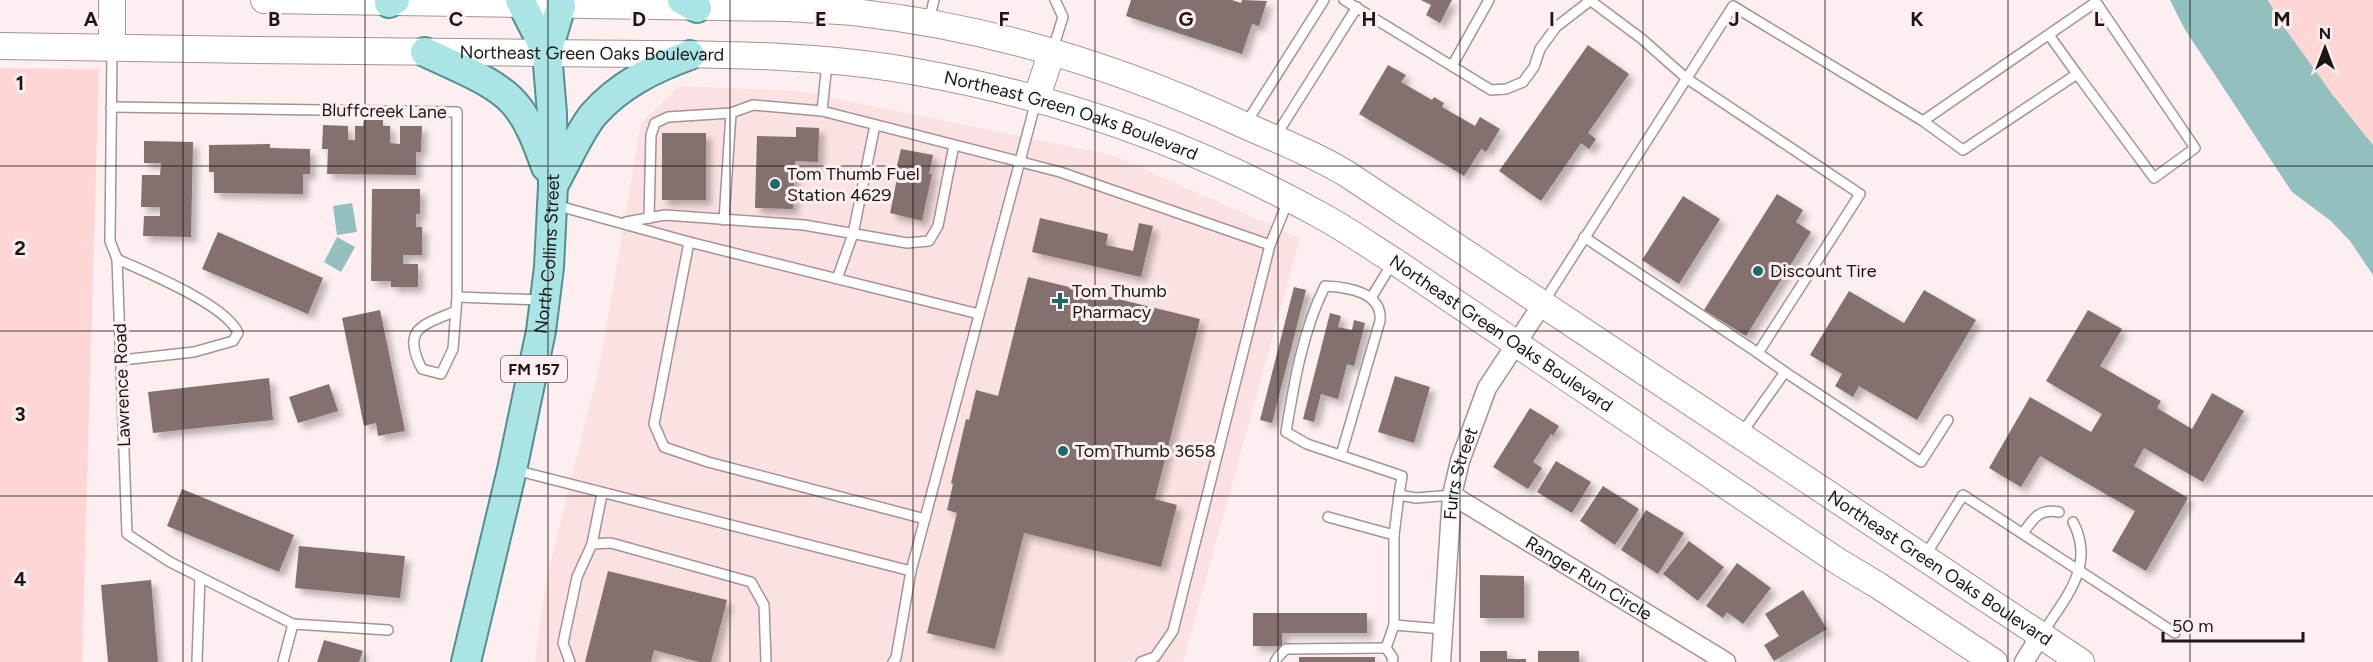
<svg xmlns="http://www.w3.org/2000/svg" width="2373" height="662" viewBox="0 0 2373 662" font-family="Figtree,sans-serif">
<defs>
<filter id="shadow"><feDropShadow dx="5.5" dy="5.5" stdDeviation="3" flood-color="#0004"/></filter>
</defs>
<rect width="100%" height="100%" fill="#fdefef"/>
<!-- built -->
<path fill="#fbe1e1" d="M679 86 798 91 1112 155 1300 238 1183 662H535L546 581 600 363 641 123Z"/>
<!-- green -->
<g fill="#ffd6d6">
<path d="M2268 0H2373V145C2335 99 2298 52 2268 0Z"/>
<path d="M0 68 99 69 82 662H0Z"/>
</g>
<!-- water -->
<g fill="#93bfbf">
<path d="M2170 0H2268L2284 27 2332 94 2373 145V275L2350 241 2331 221 2292 192 2184 28Z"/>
<path d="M352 203 357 232 337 235 333 206Z"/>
<path d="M337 237 355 247 341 272 324 262Z"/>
</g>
<!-- building -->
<g fill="#857070" filter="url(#shadow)">
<path d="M1131 0H1232L1241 3 1242 0 1267 1 1259 26 1252 24 1242 54 1126 16Z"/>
<path d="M1421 0H1452L1440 23 1426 15 1431 5Z"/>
<path d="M1588 45 1629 74 1588 133 1596 139 1589 149 1581 143 1541 201 1499 171Z"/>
<path d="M1388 65 1406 75 1401 82 1432 100 1434 97 1444 103 1442 107 1475 126 1480 117 1500 129 1486 152 1481 149 1464 176 1359 114Z"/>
<path d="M364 120H383V126H390V143L400 144V126H422L421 152H416V175L327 174 328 149H322L323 125 348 126V140H355V126H363Z"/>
<path d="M796 127 819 128 818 162 795 161 793 209 755 208 757 136 796 137Z"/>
<rect x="662" y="133" width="44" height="67"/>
<path d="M144 141 193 142 191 237 143 236 144 216H160V207H141L142 175H160L161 163H144Z"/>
<path d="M270 144V148L310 149V174H303V194L214 193V172H209V145Z"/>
<path d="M901 149 933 155 929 174H932L922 221 890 213 897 179 894 178Z"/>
<path d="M372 189H420V214H416V227H422V255H403V264H418V287H391V281H371Z"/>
<path d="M1777 194 1803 210 1796 222 1811 232 1746 336 1704 310Z"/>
<path d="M1683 196 1720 219 1679 284 1642 260Z"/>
<path d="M1040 218 1108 234 1106 245 1133 251 1139 223 1153 226 1141 277 1032 252Z"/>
<path d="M218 232 323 278 308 314 202 269Z"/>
<path d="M1028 277 1200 319 1155 499 1177 505 1161 567 1024 533 995 649 927 633 957 513 947 510 953 484 951 483 966 419 969 420 976 390 998 396Z"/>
<path d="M1294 287 1306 290 1272 423 1260 420Z"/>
<path d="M1924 290 1976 320 1917 420 1859 386 1853 397 1835 386 1842 374 1810 355 1849 291 1904 323Z"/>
<path d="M380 310 405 431 378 436 376 423 364 426 342 318Z"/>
<path d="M2088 310 2122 329 2100 366 2161 401 2157 408 2192 429 2212 393 2244 411 2203 482 2144 448 2134 466 2188 498 2146 571 2112 551 2135 511 2040 456 2021 487 1989 468 2030 397 2091 432 2102 414 2046 381Z"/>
<path d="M1330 313 1341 316 1338 327 1352 330 1354 320 1365 323 1354 366 1347 364 1338 399 1321 394 1314 422 1303 419Z"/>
<path d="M1395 376 1430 387 1414 443 1378 432Z"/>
<path d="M269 378 273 420 153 433 148 392Z"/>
<path d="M329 384 338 411 298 423 289 397Z"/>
<path d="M1530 408 1559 426 1553 436 1551 434 1533 462 1542 468 1528 489 1493 467Z"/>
<path d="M1556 461 1591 482 1572 513 1537 492Z"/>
<path d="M1603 486 1639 509 1615 545 1580 521Z"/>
<path d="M182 489 294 535 279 572 167 526Z"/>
<path d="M1646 510 1684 533 1658 574 1621 550Z"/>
<path d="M1689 541 1724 567 1698 601 1663 574Z"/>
<path d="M299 546 405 556 400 598 295 588Z"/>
<path d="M1737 563 1771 588 1743 624 1727 612 1723 618 1706 606Z"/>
<path d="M608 571 727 600 711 662H699L654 650 651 662H585Z"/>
<path d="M1480 575 1524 576V618H1480Z"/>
<path d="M151 580 158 662H108L101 585Z"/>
<path d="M1803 590 1827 629 1774 661 1764 645 1779 636 1765 614Z"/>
<path d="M1253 613H1367V633H1282V646H1253Z"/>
<path d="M324 640 363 651 359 662H317Z"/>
<path d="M1480 651H1507V659H1526V662H1480Z"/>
<rect x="1538" y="651" width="41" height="11"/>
<rect x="1299" y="657" width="76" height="5"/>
</g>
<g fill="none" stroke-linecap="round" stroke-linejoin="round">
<!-- lane casing -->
<g stroke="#a89292" stroke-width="12">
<g id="lane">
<path d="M1344 0 1491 90 1506 89 1523 82 1534 67 1540 49 1556 27 1591 0"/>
<path d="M1591 1 1642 39 1686 78 1860 194 1758 353 1785 372 1741 434"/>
<path d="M929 21 934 0"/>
<path d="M2049 35 2077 74"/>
<path d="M112 50 110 241 117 259 127 534 170 562 293 624 388 630"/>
<path d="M1052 52 1063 17 1055 0"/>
<path d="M827 63 822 111 1060 172 1270 245"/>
<path d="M1452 66 1489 0"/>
<path d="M111 107 457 112V297L453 349 441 374 422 369C401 329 422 325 456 311"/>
<path d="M1245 125 1324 0"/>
<path d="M1275 137 1357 7"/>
<path d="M555 205 689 242 979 314"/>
<path d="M649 218 651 135 655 123 668 117 731 113"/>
<path d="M724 220 731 113 753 105 822 111"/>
<path d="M626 222 665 215 804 225 907 243 929 241 938 226 954 145"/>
<path d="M1584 237 1758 353"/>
<path d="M689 242 654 424 664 447 708 462 925 519"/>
<path d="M117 259C146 272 227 305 238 333L233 341 194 352 122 360"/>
<path d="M837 279 853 234 875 125"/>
<path d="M457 297 541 300"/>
<path d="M1371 298 1393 262"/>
<path d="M1543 303 1733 6 1923 121 2096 2 2195 148 2154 178 2077 74 1963 150 1923 121"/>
<path d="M1785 372 1921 462 1948 420"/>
<path d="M1341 455 1380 321C1383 292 1347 287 1325 286 1303 330 1294 383 1286 432L1307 444 1402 476 1399 495 1416 498 1452 495"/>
<path d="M515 470 911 571"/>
<path d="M1328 517 1394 535"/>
<path d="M2023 533C2033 519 2039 508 2059 512"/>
<path d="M592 544 602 494"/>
<path d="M1925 556 1963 495 2175 633"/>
<path d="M1394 625 1443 629"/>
<path d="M2042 634C2065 598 2096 566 2073 522"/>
<path d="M1386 648 1394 625V535L1399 495"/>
<path d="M1386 648 1393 658 1392 662"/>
<path d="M197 662 200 577"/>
<path d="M283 662 293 624"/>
<path d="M570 662 563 643 577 577 592 544 611 543 751 582 764 605 766 662"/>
<path d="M893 662 896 658 911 571 1036 101"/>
<path d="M1141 662 1155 657 1173 631 1270 245 1288 201"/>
<path d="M1275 662 1278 657 1286 649 1386 648"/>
</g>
</g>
<!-- street casing -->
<g stroke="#a89292" stroke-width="21">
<g id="street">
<path id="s1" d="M1452 495 1726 662"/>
<path id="s2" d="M1441 662 1452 495 1460 461 1487 388 1543 303"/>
<path d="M2024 662 2040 636"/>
</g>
</g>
<!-- secondary casing -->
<g stroke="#a89292" stroke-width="28">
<g id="secondary">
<path d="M112 0V48"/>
<path id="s3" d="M264 0 788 8C813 10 837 10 861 13 993 28 1124 69 1244 125 1278 140 1314 154 1347 174L2081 662"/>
<path id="s4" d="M0 46C183 49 365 52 548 53 672 55 799 50 922 73 1061 98 1197 147 1320 215 1346 229 1370 246 1394 261L1839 562 1879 586 1994 662"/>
<path d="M1036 99 1052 52"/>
</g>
</g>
<!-- primary casing -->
<g stroke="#549091" stroke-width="32">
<g id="primary">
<path d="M520 0 547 53"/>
<path d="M682 0 697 8"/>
<path d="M389 3 395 0"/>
<path d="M425 52C451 65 496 81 515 104 530 122 538 145 546 167"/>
<path d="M554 184C566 163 578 134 593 115 619 85 654 68 690 55"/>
<path id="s5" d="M466 662 512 470 541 331 549 267 553 186 552 113 547 53 561 6 560 0"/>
</g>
</g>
<!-- lane -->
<use href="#lane" stroke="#fff" stroke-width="9"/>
<!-- street -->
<use href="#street" stroke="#fff" stroke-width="18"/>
<!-- secondary -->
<use href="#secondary" stroke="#fff" stroke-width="26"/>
<!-- primary -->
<use href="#primary" stroke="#aae4e5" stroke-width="28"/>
</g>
<!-- grid -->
<path fill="none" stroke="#1e1616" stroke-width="1.5" stroke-opacity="0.55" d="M183 0V662M365 0V662M548 0V662M730 0V662M913 0V662M1095 0V662M1278 0V662M1460 0V662M1643 0V662M1825 0V662M2008 0V662M2190 0V662M0 166H2373M0 331H2373M0 496H2373"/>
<!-- markers -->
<g fill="#1b696a" stroke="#fdefef" stroke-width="2">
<circle cx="775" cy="184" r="6"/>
<circle cx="1758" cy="271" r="6"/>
<path d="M1057 292h6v6h6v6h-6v6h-6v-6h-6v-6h6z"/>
<circle cx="1063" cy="451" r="6"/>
</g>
<g text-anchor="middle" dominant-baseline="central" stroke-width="6" stroke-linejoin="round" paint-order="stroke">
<!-- shield labels -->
<rect fill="#fdefef" stroke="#615757" stroke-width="1.5" x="501" y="356" width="66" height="26" rx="4.5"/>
<g font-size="16" font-weight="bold" fill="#1e1616">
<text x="534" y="369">FM 157</text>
</g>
<!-- street labels -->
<g font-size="18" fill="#1e1616" stroke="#fdefef">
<text stroke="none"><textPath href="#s4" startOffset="592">Northeast Green Oaks Boulevard</textPath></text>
<text transform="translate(384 111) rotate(1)">Bluffcreek Lane</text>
<text stroke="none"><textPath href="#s4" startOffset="1078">Northeast Green Oaks Boulevard</textPath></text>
<text stroke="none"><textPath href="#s5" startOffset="417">North Collins Street</textPath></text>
<text stroke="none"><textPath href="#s4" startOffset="1564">Northeast Green Oaks Boulevard</textPath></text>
<text transform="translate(122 385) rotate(-92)">Lawrence Road</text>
<text stroke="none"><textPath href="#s2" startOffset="190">Furrs Street</textPath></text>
<text stroke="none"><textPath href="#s3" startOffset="1824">Northeast Green Oaks Boulevard</textPath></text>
<text stroke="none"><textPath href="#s1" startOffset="160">Ranger Run Circle</textPath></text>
</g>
<!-- poi labels -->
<g font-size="18" fill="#1e1616" stroke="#fdefef" text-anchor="start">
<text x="787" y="174">Tom Thumb Fuel<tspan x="787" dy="21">Station 4629</tspan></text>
<text x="1770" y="271">Discount Tire</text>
<text x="1072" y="291">Tom Thumb<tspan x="1072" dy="21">Pharmacy</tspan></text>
<text x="1075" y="451">Tom Thumb 3658</text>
</g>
</g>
<g font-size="20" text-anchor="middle" font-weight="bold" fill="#1e1616" stroke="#fdefef" stroke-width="6" stroke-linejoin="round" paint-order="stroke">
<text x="91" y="26">A</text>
<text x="274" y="26">B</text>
<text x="456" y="26">C</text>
<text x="639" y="26">D</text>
<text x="821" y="26">E</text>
<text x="1004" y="26">F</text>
<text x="1186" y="26">G</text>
<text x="1369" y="26">H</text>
<text x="1552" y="26">I</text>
<text x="1734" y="26">J</text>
<text x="1917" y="26">K</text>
<text x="2099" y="26">L</text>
<text x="2282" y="26">M</text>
<text x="20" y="90">1</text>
<text x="20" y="255">2</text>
<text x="20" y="421">3</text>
<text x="20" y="586">4</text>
</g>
<!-- north arrow -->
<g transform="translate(2325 48)" stroke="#fdefef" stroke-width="4.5" paint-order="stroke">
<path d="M0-4.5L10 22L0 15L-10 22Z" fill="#1e1616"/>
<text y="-9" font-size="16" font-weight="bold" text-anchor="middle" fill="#1e1616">N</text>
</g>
<!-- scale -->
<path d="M2163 632v9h140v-9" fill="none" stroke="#1e1616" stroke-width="3"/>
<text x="2172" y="632" font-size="18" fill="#1e1616" stroke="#fdefef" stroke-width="4.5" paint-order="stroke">50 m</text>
</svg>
